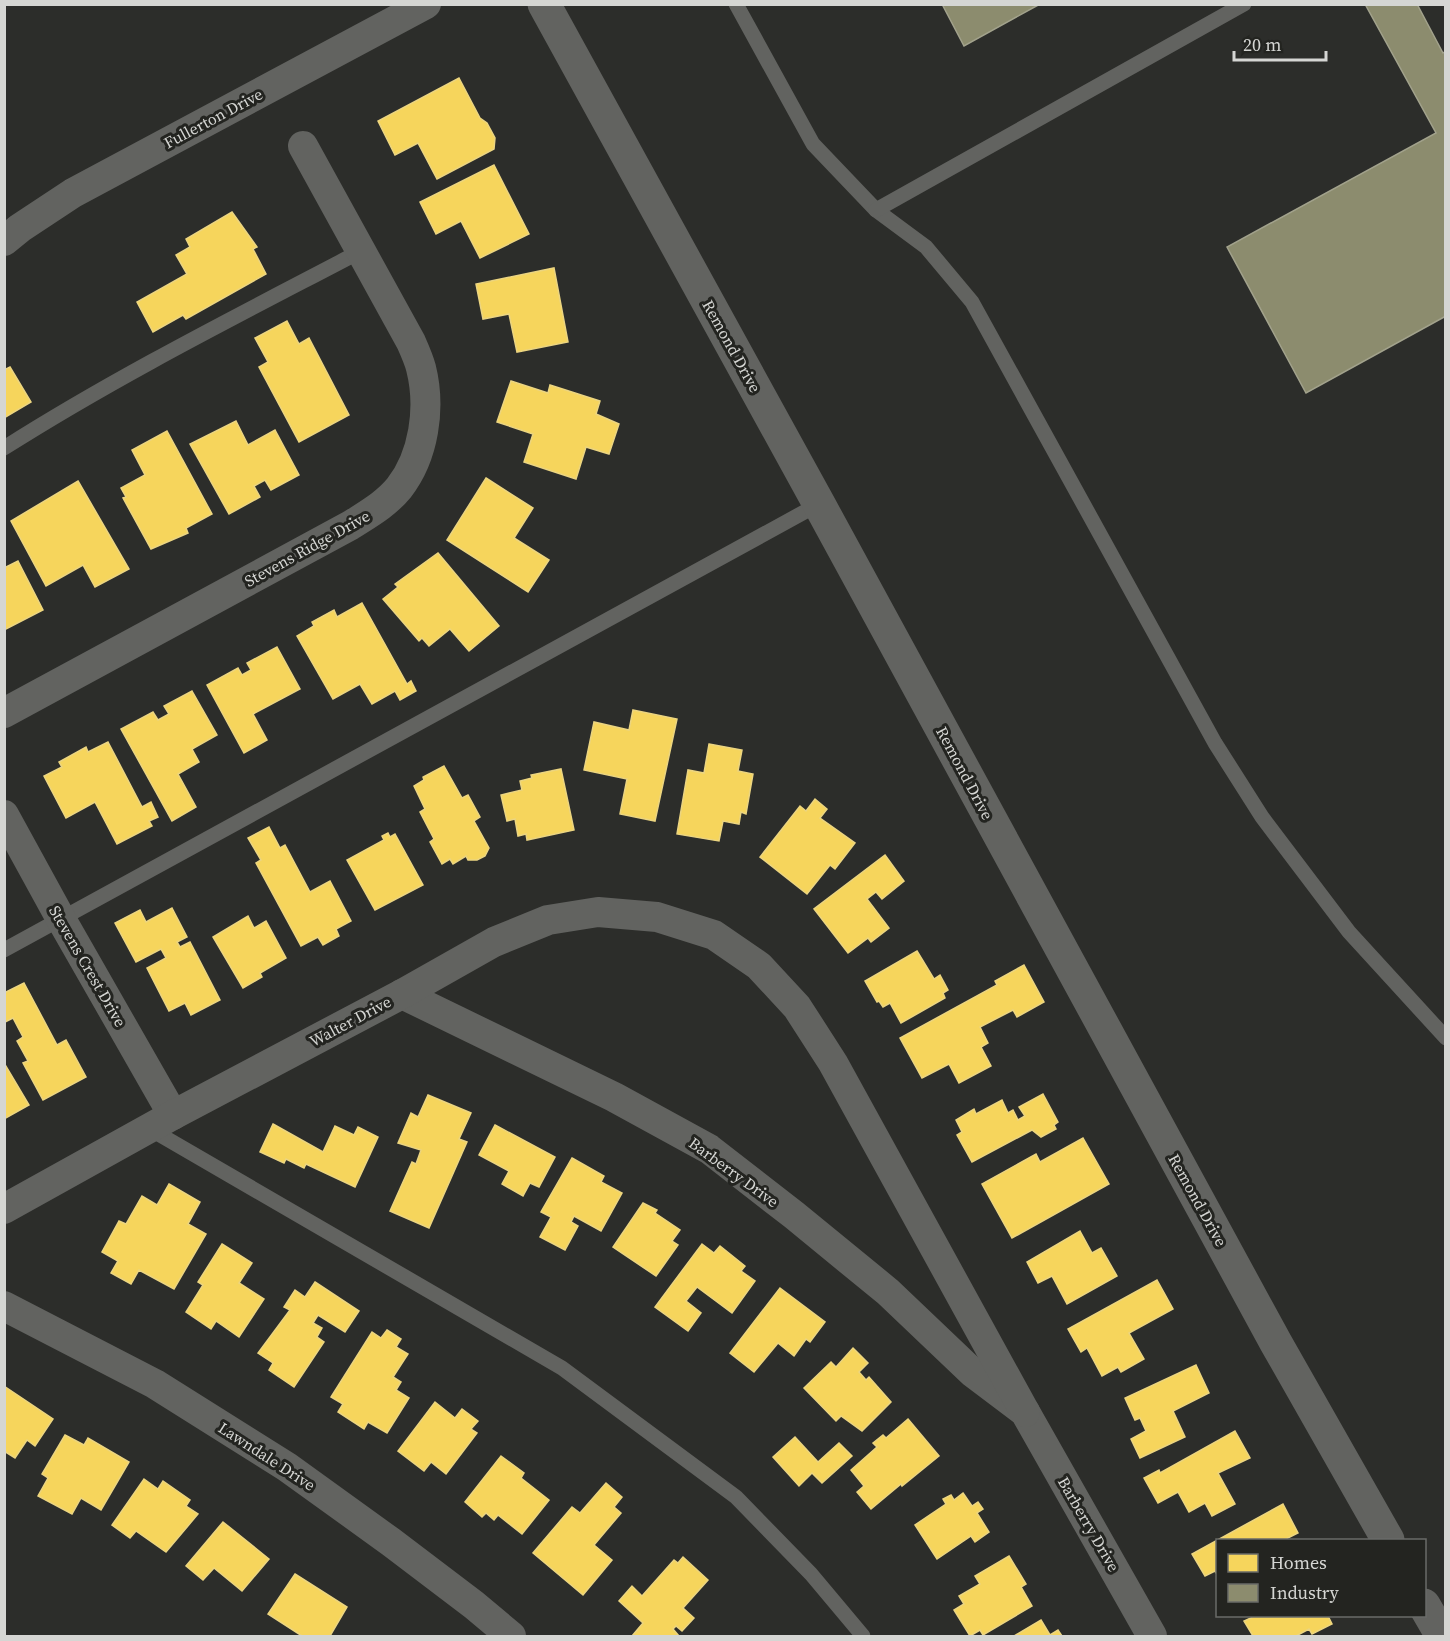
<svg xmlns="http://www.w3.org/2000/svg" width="1450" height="1641" viewBox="0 0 1450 1641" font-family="'Source Serif 4',serif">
<rect width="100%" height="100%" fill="#2c2d2a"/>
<!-- homes -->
<g fill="#f6d55c" stroke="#ecd580" stroke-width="1.5">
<path d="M459 78 480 118 487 123 495 138 494 149 437 179 418 143 395 155 378 121Z"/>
<path d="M494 165 529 234 480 258 461 221 436 234 420 202Z"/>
<path d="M232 212 257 247 253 249 266 274 186 319 183 315 153 332 137 302 187 274 176 255 190 247 186 239Z"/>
<path d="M554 268 568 342 517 352 509 314 483 319 476 284Z"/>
<path d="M287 321 299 344 309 338 349 415 299 442 259 367 268 362 255 338Z"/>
<path d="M10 367 31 402 4 418V370Z"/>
<path d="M511 381 548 393 550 385 600 401 596 414 619 424 609 454 586 447 576 479 524 462 533 434 497 422Z"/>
<path d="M236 421 248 445 275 430 299 475 271 490 265 480 254 486 260 497 229 514 190 444Z"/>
<path d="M167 431 212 514 186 528 188 533 151 549 123 498 126 497 121 488 145 475 132 450Z"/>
<path d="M486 478 533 508 514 538 549 560 528 592 447 540Z"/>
<path d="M78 481 129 569 95 587 83 565 46 586 11 521Z"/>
<path d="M438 553 499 626 469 651 450 629 429 646 422 638 419 641 383 599 398 587 395 584Z"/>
<path d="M18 561 43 610 4 630V568Z"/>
<path d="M362 603 407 684 411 681 416 691 400 700 395 691 372 704 360 684 333 699 297 636 314 626 312 622 334 610 337 617Z"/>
<path d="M277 647 300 689 253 714 267 740 244 753 207 685 238 668 242 675 251 670 247 663Z"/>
<path d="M192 691 217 735 192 749 199 762 178 774 196 807 172 821 121 729 153 712 158 720 169 714 164 706Z"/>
<path d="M633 710 677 719 655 821 620 814 627 779 584 770 594 722 629 730Z"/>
<path d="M108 742 142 807 151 802 158 817 149 821 152 826 117 844 95 802 66 818 44 776 62 767 59 762 86 747 88 752Z"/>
<path d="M709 744 742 750 738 771 753 774 746 814 741 812 739 824 723 821 719 841 677 834 688 770 704 773Z"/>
<path d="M444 766 462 798 468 795 480 817 474 821 489 848 485 856 477 860H468L466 856 453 864 450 859 442 864 430 842 434 839 420 812 425 809 414 786 424 780 423 777Z"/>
<path d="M561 769 574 830 527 840 526 834 518 836 515 819 507 821 501 795 522 790 520 781 532 778 531 775Z"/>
<path d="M815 799 827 809 820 818 855 843 835 869 830 865 807 894 760 857 800 806 806 811Z"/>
<path d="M269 827 280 848 285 845 310 892 330 881 351 921 336 929 339 936 323 945 318 937 301 946 256 863 261 860 248 838Z"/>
<path d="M388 833 390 837 395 834 423 885 375 910 347 860 384 840 382 836Z"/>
<path d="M885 855 904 881 882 899 876 892 867 899 889 928 871 942 868 938 848 953 814 909Z"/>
<path d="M172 908 187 937 177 942 180 947 190 942 220 1000 191 1015 185 1003 169 1011 147 968 166 958 161 949 136 962 115 923 140 910 146 922Z"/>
<path d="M248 916 254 928 266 921 286 958 260 973 262 977 243 988 213 937Z"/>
<path d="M917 951 934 979 940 975 948 990 943 993 945 998 901 1023 890 1003 883 1007 879 1001 877 1002 865 981Z"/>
<path d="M1024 965 1044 1002 1017 1017 1013 1010 980 1027 988 1043 981 1047 991 1066 959 1083 949 1064 922 1078 900 1038 997 985 995 981Z"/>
<path d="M24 983 57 1045 66 1040 86 1077 43 1100 23 1063 28 1061 17 1041 23 1037 13 1018 5 1022 4 1021V993Z"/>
<path d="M4 1063 29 1105 4 1119Z"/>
<path d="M1043 1094 1058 1122 1054 1125 1056 1129 1041 1137 1032 1130 972 1162 957 1135 962 1132 956 1120 974 1109 976 1114 1002 1100 1008 1113 1013 1110 1018 1120 1025 1116 1019 1107Z"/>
<path d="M428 1095 471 1113 459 1139 467 1142 429 1228 390 1211 412 1162 416 1164 421 1150 398 1143 411 1113 418 1117Z"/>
<path d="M273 1124 323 1152 335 1126 354 1135 358 1127 378 1137 355 1187 306 1164 304 1168 286 1159 284 1163 260 1152Z"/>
<path d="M495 1125 555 1157 539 1187 530 1183 523 1196 502 1184 509 1171 479 1155Z"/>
<path d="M1083 1138 1109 1184 1012 1238 982 1184 1036 1154 1040 1162Z"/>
<path d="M572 1158 604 1176 601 1182 622 1193 601 1231 574 1216 571 1222 578 1226 565 1250 540 1237 551 1217 541 1212Z"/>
<path d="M169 1184 200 1202 188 1224 206 1234 174 1289 139 1270 131 1284 111 1273 118 1261 102 1252 119 1221 126 1224 142 1196 157 1205Z"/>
<path d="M643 1203 657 1210 655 1213 680 1230 672 1241 678 1245 656 1276 613 1247Z"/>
<path d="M1080 1231 1092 1253 1101 1248 1117 1276 1067 1304 1052 1276 1038 1283 1027 1262Z"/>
<path d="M222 1244 252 1263 239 1283 264 1299 239 1337 216 1321 211 1329 186 1312 203 1285 198 1282Z"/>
<path d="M702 1244 714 1253 720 1246 745 1266 741 1271 755 1281 732 1313 697 1287 686 1301 701 1313 688 1331 655 1307Z"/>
<path d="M1157 1280 1173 1309 1129 1333 1144 1359 1121 1372 1118 1367 1102 1376 1087 1348 1081 1352 1068 1329Z"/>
<path d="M315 1282 359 1311 345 1332 318 1315 313 1323 322 1328 317 1337 324 1342 294 1387 269 1370 273 1363 258 1353 290 1310 284 1307 295 1290 305 1297Z"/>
<path d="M780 1288 825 1322 810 1342 806 1339 794 1356 778 1343 754 1372 730 1353Z"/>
<path d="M387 1330 401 1339 396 1347 408 1354 393 1377 401 1382 396 1390 409 1398 387 1433 368 1422 364 1429 338 1412 343 1404 331 1397 372 1332 381 1338Z"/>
<path d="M853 1348 868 1363 859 1372 866 1380 869 1377 891 1402 862 1431 841 1416 836 1421 804 1388 831 1362 836 1367Z"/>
<path d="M1196 1365 1209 1393 1173 1411 1185 1437 1140 1458 1131 1439 1146 1431 1140 1418 1135 1420 1125 1398Z"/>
<path d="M4 1386 53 1419 35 1446 27 1440 15 1458 4 1451Z"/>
<path d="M435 1402 455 1418 462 1409 478 1421 471 1429 477 1433 446 1474 431 1462 424 1471 398 1451Z"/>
<path d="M908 1419 939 1456 902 1486 901 1484 871 1509 857 1492 864 1486 851 1470 877 1447 873 1443 883 1435 886 1438Z"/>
<path d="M1235 1431 1250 1458 1218 1473 1235 1504 1212 1516 1205 1503 1189 1512 1178 1492 1158 1503 1144 1478 1159 1470 1160 1473Z"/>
<path d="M65 1435 84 1445 88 1438 129 1462 101 1510 81 1498 72 1514 38 1496 48 1478 42 1474Z"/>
<path d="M795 1437 818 1462 839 1443 852 1456 822 1483 812 1473 799 1486 773 1457Z"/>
<path d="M501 1456 524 1473 521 1478 549 1500 522 1534 498 1515 494 1520 486 1513 482 1517 465 1502Z"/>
<path d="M144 1479 158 1489 163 1481 190 1500 186 1506 198 1514 166 1552 136 1531 130 1538 112 1525Z"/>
<path d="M606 1483 622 1497 614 1507 621 1513 594 1545 612 1560 583 1595 533 1553 572 1507 580 1513Z"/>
<path d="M963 1493 972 1506 978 1502 983 1509 977 1513 989 1532 975 1542 971 1536 937 1559 915 1525 946 1504 943 1499 951 1495 954 1500Z"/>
<path d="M1283 1504 1298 1533 1284 1540H1218V1576L1215 1571 1205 1576 1192 1554Z"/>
<path d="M223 1522 269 1559 242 1591 214 1568 203 1580 186 1566Z"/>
<path d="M1009 1556 1026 1584 1021 1587 1032 1606 983 1635 980 1630 970 1636 954 1610 964 1604 959 1596 980 1584 975 1576Z"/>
<path d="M683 1557 708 1580 683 1608 694 1618 682 1631 676 1626 673 1629 679 1636H632L643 1623 619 1601 632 1586 642 1596 674 1560 678 1563Z"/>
<path d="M295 1574 347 1607 330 1636H302L268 1614Z"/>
<path d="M1255 1616H1283L1284 1617 1287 1616H1328L1332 1624 1312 1634 1309 1629 1296 1636H1253L1244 1621Z"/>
<path d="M1041 1620 1050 1635 1058 1630 1062 1636H1014Z"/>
</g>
<!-- industry -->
<g fill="#8c8c6e" stroke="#a2a28c" stroke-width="1.5">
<path d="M942 4H1040L964 46Z"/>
<path d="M1365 4H1417L1443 53 1446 51V316L1306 393 1227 247 1436 133Z"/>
</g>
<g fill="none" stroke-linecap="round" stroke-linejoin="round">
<!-- service -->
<g stroke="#626360" stroke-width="15">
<path d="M736 4 813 144 876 210 926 247 972 302 1215 743 1262 817 1349 932 1446 1038"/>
<path d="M876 210 1244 4"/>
<path d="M4 448C119 375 241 314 361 251"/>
<path d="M4 950 819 504"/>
<path d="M150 1129 562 1368 736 1497 811 1574 863 1636"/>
</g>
<!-- minor -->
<g stroke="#626360" stroke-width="30">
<path d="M4 241 20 228 73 193 426 4"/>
<path d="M4 713 351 525C368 514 386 504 399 488 424 456 431 408 421 368 419 360 415 351 411 342L303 146"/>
<path d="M4 815 61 919 173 1115"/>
<path d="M402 994 614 1097 709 1149 794 1215 888 1292 972 1372 1025 1412 1152 1636"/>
<path d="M4 1209 173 1115 402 994 494 942 548 920 598 912 657 917 714 935 759 966 797 1007 833 1063 1025 1412"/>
<path d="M4 1306 155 1384 287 1467 391 1542 474 1605 511 1636"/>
</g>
<!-- tertiary -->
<g stroke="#626360" stroke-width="33">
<path d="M544 4 819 504 1276 1343 1388 1540"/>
<path d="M1424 1605 1442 1636"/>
</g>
</g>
<g text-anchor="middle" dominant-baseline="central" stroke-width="6" stroke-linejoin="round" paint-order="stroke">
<!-- street labels -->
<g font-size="16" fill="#d5d6d3" stroke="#232420">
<text transform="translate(213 118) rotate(-28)">Fullerton Drive</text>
<text transform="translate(732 346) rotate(61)">Remond Drive</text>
<text transform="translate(307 548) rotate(-29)">Stevens Ridge Drive</text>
<text transform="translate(965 773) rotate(62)">Remond Drive</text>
<text transform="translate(88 966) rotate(60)">Stevens Crest Drive</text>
<text transform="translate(350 1021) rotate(-28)">Walter Drive</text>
<text transform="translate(734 1172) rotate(36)">Barberry Drive</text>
<text transform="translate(1198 1200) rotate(61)">Remond Drive</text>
<text transform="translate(267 1456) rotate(33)">Lawndale Drive</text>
<text transform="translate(1089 1524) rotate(60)">Barberry Drive</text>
</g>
</g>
<!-- border -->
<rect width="1450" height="1641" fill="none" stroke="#d5d6d3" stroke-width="12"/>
<!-- legend -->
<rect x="1216" y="1539" width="210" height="78" fill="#232420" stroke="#6a6b68" stroke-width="1.5"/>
<rect x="1228" y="1554" width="30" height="18" fill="#f6d55c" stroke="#6a6b68" stroke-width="1.5"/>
<text x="1270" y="1569" font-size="18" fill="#d5d6d3">Homes</text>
<rect x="1228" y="1584" width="30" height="18" fill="#8c8c6e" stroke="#6a6b68" stroke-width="1.5"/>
<text x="1270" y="1599" font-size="18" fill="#d5d6d3">Industry</text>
<!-- scale -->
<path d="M1234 51v9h92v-9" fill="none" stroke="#d5d6d3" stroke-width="3"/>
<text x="1243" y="51" font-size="18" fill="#d5d6d3" stroke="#232420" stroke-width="4.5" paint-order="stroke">20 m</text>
</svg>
